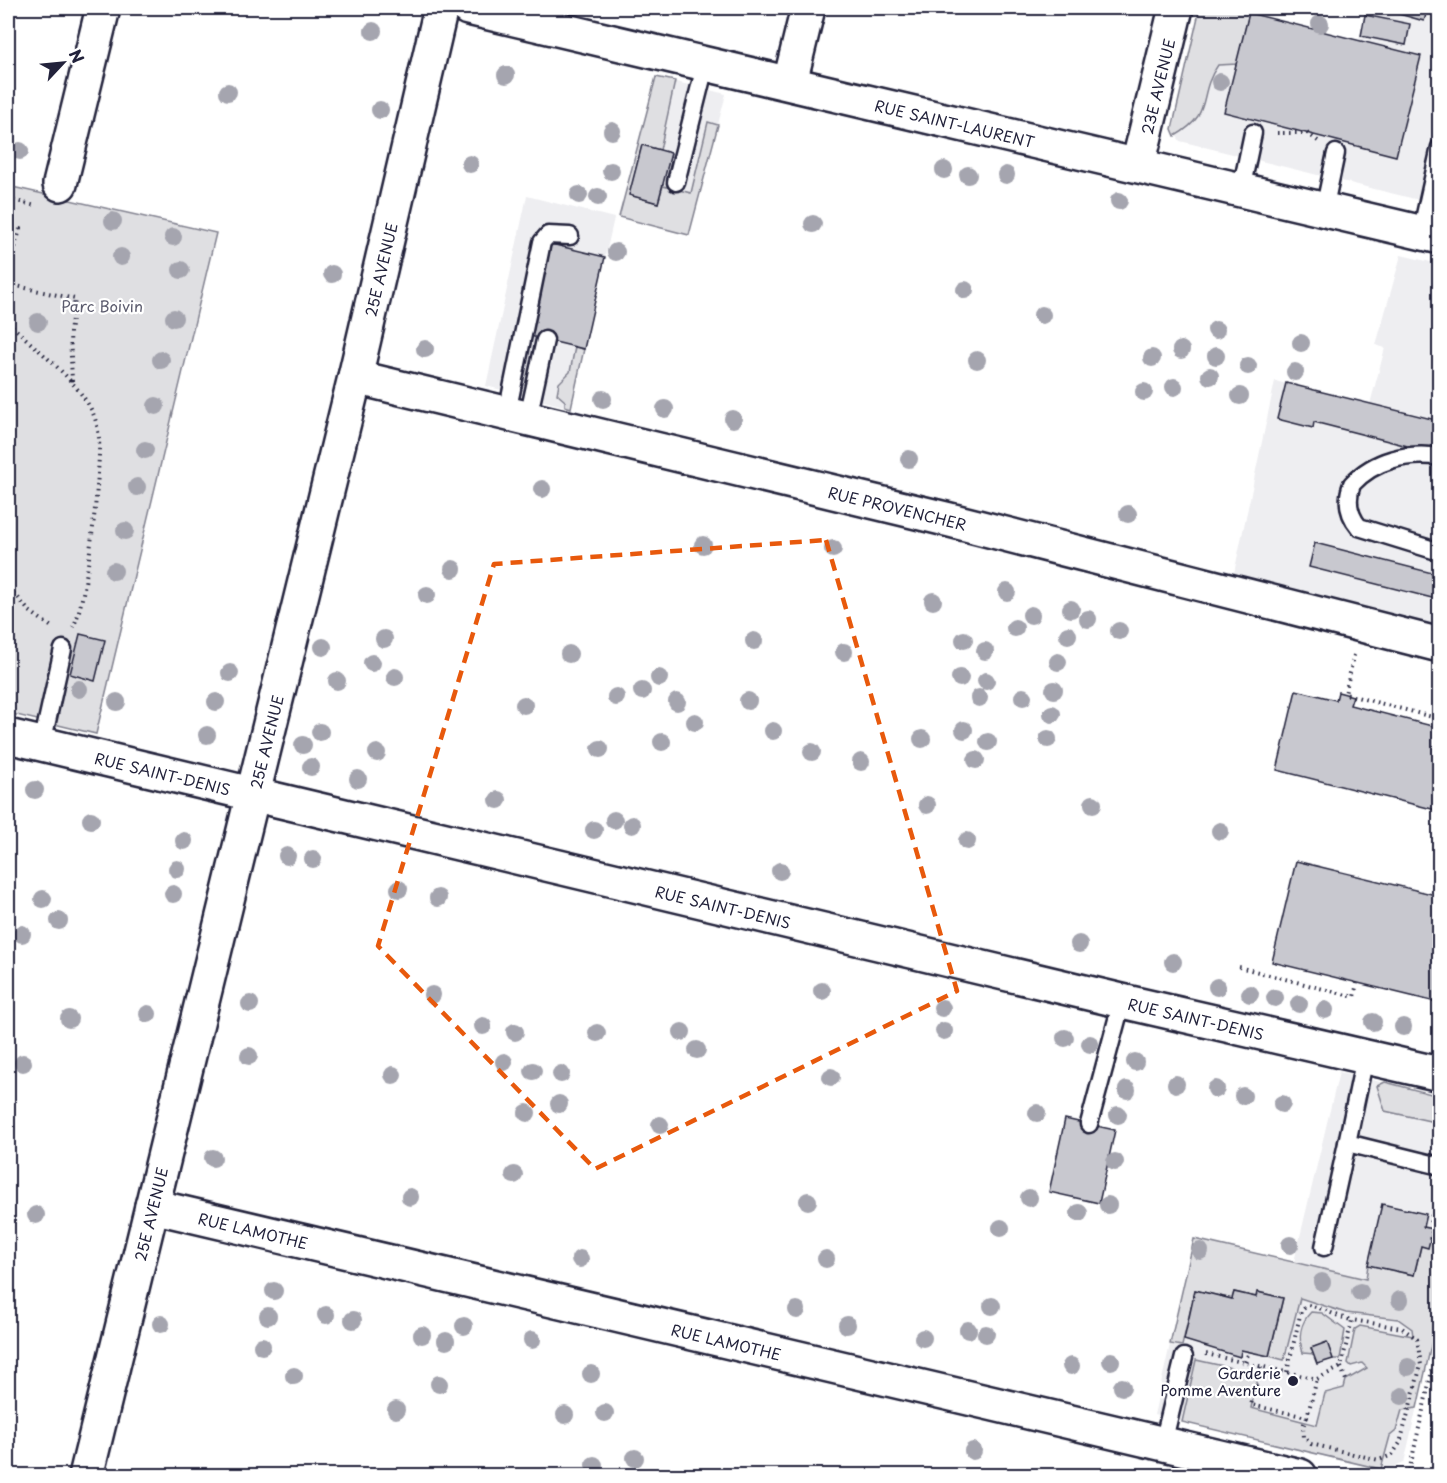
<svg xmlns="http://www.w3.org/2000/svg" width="1447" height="1483" viewBox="0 0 1447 1483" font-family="'Playpen Sans',sans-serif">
<rect width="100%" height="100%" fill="#fff"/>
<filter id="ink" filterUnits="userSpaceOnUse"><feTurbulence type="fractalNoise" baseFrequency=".0167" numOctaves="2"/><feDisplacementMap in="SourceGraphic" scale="12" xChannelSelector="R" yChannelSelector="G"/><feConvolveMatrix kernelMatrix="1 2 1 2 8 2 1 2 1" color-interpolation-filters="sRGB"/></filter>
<g filter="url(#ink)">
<!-- built -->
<g fill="#eeeef1">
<path d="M1200 8H1228L1359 40 1365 15 1374 17 1376 8H1439V205L1180 141 1172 129Z"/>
<path d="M656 77 726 94 689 235 619 217Z"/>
<path d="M527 196 614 218 571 408 486 386Z"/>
<path d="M1401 255 1439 264V627L1234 573 1275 381 1370 404 1385 348 1376 345Z"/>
<path d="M1339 1072 1439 1096V1310L1404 1463 1385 1471 1154 1415 1194 1239 1294 1262Z"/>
</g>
<!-- green -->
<g fill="#dfdfe2" stroke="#80808e" stroke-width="1.5">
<path d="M1200 8H1228L1249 13 1237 64 1218 65C1196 96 1215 113 1175 136L1172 129Z"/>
<path d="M656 77 675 81 660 150 642 145 630 195 658 203 663 186 691 193 708 122 718 125 689 235 619 217Z"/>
<path d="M8 186 216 233 96 734 8 713Z"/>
<path d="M575 347 584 349 571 408 565 406V401L557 394 559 383 570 372Z"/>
<path d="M1385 1082 1439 1096V1123L1385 1111 1377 1086Z"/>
<path d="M1439 1194V1310L1417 1408 1402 1410 1396 1431 1390 1436 1381 1469 1182 1422 1196 1360 1259 1374 1251 1408 1317 1425 1325 1393 1344 1388 1346 1380 1367 1368 1362 1363 1351 1366 1348 1363 1355 1329 1360 1326 1413 1336 1412 1329 1398 1319 1346 1313 1300 1298 1284 1360 1269 1356 1283 1298 1258 1292 1256 1297 1234 1292 1232 1299 1195 1290 1182 1346 1170 1344 1194 1239 1366 1279 1368 1265 1414 1275 1421 1246 1428 1247Z"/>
<path d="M1311 1312 1322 1313 1345 1330 1340 1359H1333L1327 1343 1311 1348 1314 1354 1303 1353C1298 1338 1300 1323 1311 1312Z"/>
</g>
<!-- building -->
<g fill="#c8c8cf" stroke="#22223b" stroke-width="1.5">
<path d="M1378 8H1428L1424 21Z"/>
<path d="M1249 13 1421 56 1396 156 1224 112Z"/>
<path d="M1365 15 1410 24 1406 45 1361 36Z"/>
<path d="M642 145 671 153 658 203 629 195Z"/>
<path d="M551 244 605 257 584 349 530 336Z"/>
<path d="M1286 383 1440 421V438L1435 437 1431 452 1314 422 1313 428 1277 419Z"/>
<path d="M1315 543 1440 575V600L1309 567Z"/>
<path d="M80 634 105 640 95 681 70 674Z"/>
<path d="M1296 690 1336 700 1338 692 1353 696 1350 705 1440 728V811L1277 770Z"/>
<path d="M1296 861 1440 896V1003L1272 962Z"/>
<path d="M1065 1119 1115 1130 1099 1203 1049 1192Z"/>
<path d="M1382 1204 1426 1214 1423 1227 1433 1229 1428 1248 1421 1246 1414 1275 1368 1265Z"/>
<path d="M1195 1290 1232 1299 1234 1292 1256 1297 1257 1292 1283 1298 1269 1356 1241 1350 1240 1357 1184 1340Z"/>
<path d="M1327 1342 1333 1359 1317 1364 1311 1348Z"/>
</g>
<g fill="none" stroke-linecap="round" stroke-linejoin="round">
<!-- lane casing -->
<g stroke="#22223b" stroke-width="21">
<g id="lane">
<path d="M676 182 706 62"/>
<path d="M1241 190 1253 133"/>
<path d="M1324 210 1336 153"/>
<path d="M1421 233 1440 147"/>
<path d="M507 413 542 242 548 235 570 236"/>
<path d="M528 418 545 340"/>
<path d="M1440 457C1407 452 1374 460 1352 484 1346 500 1348 514 1359 527L1440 552"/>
<path d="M42 744 63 649"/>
<path d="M1365 1057 1347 1143 1440 1166"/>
<path d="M1089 1124 1122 1001"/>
<path d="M1324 1247 1347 1143"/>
<path d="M1163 1443 1184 1357"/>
</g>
</g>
<!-- street casing -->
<g stroke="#22223b" stroke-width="38">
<g id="street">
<path id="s1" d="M468 8 1440 237"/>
<path d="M790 82 808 8"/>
<path id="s2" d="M1138 165 1176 8"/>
<path d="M60 184 103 8"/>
<path id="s3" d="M355 377 950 520 1440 645"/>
<path id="s4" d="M8 736 1122 1001 1440 1074"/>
<path id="s5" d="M152 1206 1300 1476"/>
<path id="s6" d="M86 1476 355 377 441 8"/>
</g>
</g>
<!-- path -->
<g stroke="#22223b" stroke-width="4" stroke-dasharray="1.5 4.5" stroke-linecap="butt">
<path d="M1277 133H1307L1318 141"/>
<path d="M8 199 36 206"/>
<path d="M8 226 20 229 8 274"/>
<path d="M8 284 75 299 70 332 72 382"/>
<path d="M8 322C36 350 73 375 92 411 96 419 98 429 99 438 101 467 87 605 73 627"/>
<path d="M8 592 16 595 28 610 53 628"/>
<path d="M1354 655 1345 694 1440 719"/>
<path d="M1239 967 1354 997 1357 983"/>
<path d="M1430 1239 1433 1229 1430 1224 1438 1188"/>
<path d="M1206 1354 1317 1379 1341 1367 1352 1320 1402 1328 1417 1339 1421 1365 1400 1443 1392 1455 1379 1460 1311 1444 1304 1437 1303 1426 1307 1417"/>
<path d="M1245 1362 1249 1352"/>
<path d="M1261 1367 1251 1405 1307 1417 1317 1379"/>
<path d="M1341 1367 1346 1380"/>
<path d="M1287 1372 1301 1311 1308 1305C1324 1308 1336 1317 1352 1320"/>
<path d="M1408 1476 1440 1336"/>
</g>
<!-- lane -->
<use href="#lane" stroke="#fff" stroke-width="16"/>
<!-- street -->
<use href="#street" stroke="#fff" stroke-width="33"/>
</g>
<!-- trees -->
<g fill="#a5a5af">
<circle cx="1320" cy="24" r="9"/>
<circle cx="373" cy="31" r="9"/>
<circle cx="506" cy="75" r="9"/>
<circle cx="1220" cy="82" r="9"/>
<circle cx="228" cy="92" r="9"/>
<circle cx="380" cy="110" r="9"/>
<circle cx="612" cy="131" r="9"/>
<circle cx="20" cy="151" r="9"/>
<circle cx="470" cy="164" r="9"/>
<circle cx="944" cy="170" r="9"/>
<circle cx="611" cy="171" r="9"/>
<circle cx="968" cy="175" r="9"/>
<circle cx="1006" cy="175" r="9"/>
<circle cx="579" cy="195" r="9"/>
<circle cx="598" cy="197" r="9"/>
<circle cx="1119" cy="201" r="9"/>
<circle cx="113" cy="221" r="9"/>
<circle cx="813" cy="224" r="9"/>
<circle cx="173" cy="237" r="9"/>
<circle cx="616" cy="252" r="9"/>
<circle cx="121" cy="257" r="9"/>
<circle cx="181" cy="270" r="9"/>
<circle cx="332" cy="274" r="9"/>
<circle cx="965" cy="290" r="9"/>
<circle cx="1042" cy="315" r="9"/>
<circle cx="174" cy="318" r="9"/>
<circle cx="38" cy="322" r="9"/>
<circle cx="1216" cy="330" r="9"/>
<circle cx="1301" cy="343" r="9"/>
<circle cx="425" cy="349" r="9"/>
<circle cx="1181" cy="350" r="9"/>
<circle cx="1216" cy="356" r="9"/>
<circle cx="1152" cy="358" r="9"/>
<circle cx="161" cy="360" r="9"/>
<circle cx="977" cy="360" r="9"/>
<circle cx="1248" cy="366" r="9"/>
<circle cx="1295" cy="372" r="9"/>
<circle cx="1210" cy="376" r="9"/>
<circle cx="1174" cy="387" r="9"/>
<circle cx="1144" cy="392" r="9"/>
<circle cx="1240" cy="396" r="9"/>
<circle cx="603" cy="399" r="9"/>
<circle cx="156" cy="406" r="9"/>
<circle cx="665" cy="409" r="9"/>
<circle cx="733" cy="419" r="9"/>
<circle cx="145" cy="450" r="9"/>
<circle cx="909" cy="459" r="9"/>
<circle cx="137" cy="487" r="9"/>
<circle cx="542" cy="489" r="9"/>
<circle cx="1128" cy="514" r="9"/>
<circle cx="125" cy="531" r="9"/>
<circle cx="703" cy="545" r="9"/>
<circle cx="833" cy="549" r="9"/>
<circle cx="453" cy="569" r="9"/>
<circle cx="114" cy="571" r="9"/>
<circle cx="1007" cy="592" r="9"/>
<circle cx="427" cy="595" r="9"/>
<circle cx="933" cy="601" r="9"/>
<circle cx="1071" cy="609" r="9"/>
<circle cx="1031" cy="615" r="9"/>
<circle cx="1088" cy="619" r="9"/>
<circle cx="1015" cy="628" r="9"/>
<circle cx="1119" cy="631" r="9"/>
<circle cx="1068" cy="635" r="9"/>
<circle cx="384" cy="639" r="9"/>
<circle cx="964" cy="640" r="9"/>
<circle cx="754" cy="641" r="9"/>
<circle cx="323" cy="647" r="9"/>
<circle cx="985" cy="651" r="9"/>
<circle cx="844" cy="652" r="9"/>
<circle cx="569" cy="654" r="9"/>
<circle cx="1058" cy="662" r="9"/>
<circle cx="372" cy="663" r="9"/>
<circle cx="230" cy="673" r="9"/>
<circle cx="395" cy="677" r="9"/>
<circle cx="659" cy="678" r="9"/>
<circle cx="960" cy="678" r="9"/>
<circle cx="337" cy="681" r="9"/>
<circle cx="986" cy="681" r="9"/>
<circle cx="79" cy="689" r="9"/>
<circle cx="1054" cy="690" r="9"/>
<circle cx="642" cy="691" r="9"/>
<circle cx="616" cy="697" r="9"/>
<circle cx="1023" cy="697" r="9"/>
<circle cx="979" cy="698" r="9"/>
<circle cx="748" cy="701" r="9"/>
<circle cx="117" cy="702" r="9"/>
<circle cx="216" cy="702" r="9"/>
<circle cx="677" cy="702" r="9"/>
<circle cx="524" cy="705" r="9"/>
<circle cx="1052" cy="714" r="9"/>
<circle cx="695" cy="722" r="9"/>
<circle cx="964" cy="730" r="9"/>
<circle cx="773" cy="731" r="9"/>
<circle cx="320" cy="732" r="9"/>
<circle cx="207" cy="735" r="9"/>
<circle cx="922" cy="739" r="9"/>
<circle cx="1048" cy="739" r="9"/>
<circle cx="662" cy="742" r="9"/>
<circle cx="988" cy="742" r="9"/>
<circle cx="303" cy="745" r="9"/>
<circle cx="600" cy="749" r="9"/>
<circle cx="812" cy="752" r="9"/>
<circle cx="377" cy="753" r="9"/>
<circle cx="976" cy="760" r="9"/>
<circle cx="861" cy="762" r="9"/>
<circle cx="311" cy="767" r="9"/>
<circle cx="358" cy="779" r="9"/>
<circle cx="35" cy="790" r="9"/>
<circle cx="498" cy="800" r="9"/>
<circle cx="1093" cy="804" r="9"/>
<circle cx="927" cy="805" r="9"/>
<circle cx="91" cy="820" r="9"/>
<circle cx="614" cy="820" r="9"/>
<circle cx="632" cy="825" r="9"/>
<circle cx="594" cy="830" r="9"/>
<circle cx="1220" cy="831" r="9"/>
<circle cx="184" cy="841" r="9"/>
<circle cx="967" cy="841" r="9"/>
<circle cx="287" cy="856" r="9"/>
<circle cx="313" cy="859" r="9"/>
<circle cx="177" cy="869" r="9"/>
<circle cx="780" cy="871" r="9"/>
<circle cx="399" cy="889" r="9"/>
<circle cx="173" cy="894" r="9"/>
<circle cx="438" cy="898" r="9"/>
<circle cx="43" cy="899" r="9"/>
<circle cx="59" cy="921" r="9"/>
<circle cx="22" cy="934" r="9"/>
<circle cx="1079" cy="944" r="9"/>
<circle cx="1173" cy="962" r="9"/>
<circle cx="1217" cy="987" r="9"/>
<circle cx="822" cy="991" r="9"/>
<circle cx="1250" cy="994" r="9"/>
<circle cx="432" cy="995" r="9"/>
<circle cx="1275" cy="998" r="9"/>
<circle cx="250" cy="1004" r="9"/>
<circle cx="1299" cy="1004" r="9"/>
<circle cx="942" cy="1008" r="9"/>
<circle cx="1325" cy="1010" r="9"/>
<circle cx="148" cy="1014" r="9"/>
<circle cx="69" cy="1019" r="9"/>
<circle cx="1373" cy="1022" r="9"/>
<circle cx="483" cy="1026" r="9"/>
<circle cx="1403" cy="1027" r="9"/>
<circle cx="944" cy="1031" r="9"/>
<circle cx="515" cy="1032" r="9"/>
<circle cx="682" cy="1032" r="9"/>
<circle cx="597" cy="1033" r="9"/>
<circle cx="1065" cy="1038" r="9"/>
<circle cx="1090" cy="1044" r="9"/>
<circle cx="697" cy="1050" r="9"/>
<circle cx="249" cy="1056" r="9"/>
<circle cx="504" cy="1062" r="9"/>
<circle cx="1135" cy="1062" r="9"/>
<circle cx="23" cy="1063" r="9"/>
<circle cx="533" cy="1071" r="9"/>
<circle cx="561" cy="1074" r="9"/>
<circle cx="393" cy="1075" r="9"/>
<circle cx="831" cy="1077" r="9"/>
<circle cx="1176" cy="1084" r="9"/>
<circle cx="1216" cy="1089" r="9"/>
<circle cx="1127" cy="1090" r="9"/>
<circle cx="1243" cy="1096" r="9"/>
<circle cx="559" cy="1104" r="9"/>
<circle cx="1282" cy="1104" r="9"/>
<circle cx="527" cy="1113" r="9"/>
<circle cx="1037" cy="1113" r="9"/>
<circle cx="1118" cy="1115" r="9"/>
<circle cx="660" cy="1125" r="9"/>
<circle cx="213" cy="1158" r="9"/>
<circle cx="1115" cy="1162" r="9"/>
<circle cx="514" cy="1175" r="9"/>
<circle cx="410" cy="1197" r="9"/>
<circle cx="1029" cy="1198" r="9"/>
<circle cx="808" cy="1201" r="9"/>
<circle cx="1108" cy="1205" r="9"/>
<circle cx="1079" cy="1213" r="9"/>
<circle cx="36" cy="1215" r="9"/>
<circle cx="1001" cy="1228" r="9"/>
<circle cx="1290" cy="1245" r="9"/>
<circle cx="1200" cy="1251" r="9"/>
<circle cx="580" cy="1259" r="9"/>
<circle cx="826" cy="1259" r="9"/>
<circle cx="1322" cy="1282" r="9"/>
<circle cx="274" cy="1291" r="9"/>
<circle cx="1360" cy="1292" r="9"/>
<circle cx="1400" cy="1300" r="9"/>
<circle cx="992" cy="1306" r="9"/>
<circle cx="797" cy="1310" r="9"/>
<circle cx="326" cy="1315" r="9"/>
<circle cx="268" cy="1316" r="9"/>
<circle cx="353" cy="1320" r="9"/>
<circle cx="161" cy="1324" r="9"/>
<circle cx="847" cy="1325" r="9"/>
<circle cx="464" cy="1326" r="9"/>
<circle cx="968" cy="1330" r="9"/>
<circle cx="986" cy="1334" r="9"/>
<circle cx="422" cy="1335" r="9"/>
<circle cx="923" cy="1338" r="9"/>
<circle cx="532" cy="1340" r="9"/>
<circle cx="446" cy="1341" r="9"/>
<circle cx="262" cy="1346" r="9"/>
<circle cx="1111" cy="1361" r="9"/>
<circle cx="1071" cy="1366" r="9"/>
<circle cx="1408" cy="1367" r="9"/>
<circle cx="591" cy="1374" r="9"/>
<circle cx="294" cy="1376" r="9"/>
<circle cx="439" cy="1384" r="9"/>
<circle cx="1122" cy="1387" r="9"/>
<circle cx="1402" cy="1396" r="9"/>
<circle cx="396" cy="1410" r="9"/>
<circle cx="605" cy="1413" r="9"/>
<circle cx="565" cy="1415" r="9"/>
<circle cx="973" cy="1451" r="9"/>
<circle cx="635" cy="1458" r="9"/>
<circle cx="594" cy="1465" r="9"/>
</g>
</g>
<!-- marked area -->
<path fill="none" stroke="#e8590c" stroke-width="4.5" stroke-dasharray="12 8" stroke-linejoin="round" d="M826 540 957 991 595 1169 378 946 494 564Z"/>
<!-- markers -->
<circle fill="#22223b" stroke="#fff" stroke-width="2" cx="1293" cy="1381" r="6"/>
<g text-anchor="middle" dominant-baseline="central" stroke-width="4.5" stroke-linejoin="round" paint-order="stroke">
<!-- street labels -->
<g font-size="15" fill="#22223b" stroke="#fff">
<text stroke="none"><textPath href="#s2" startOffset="81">23E AVENUE</textPath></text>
<text stroke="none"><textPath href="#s1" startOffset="500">RUE SAINT-LAURENT</textPath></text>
<text stroke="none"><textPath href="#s6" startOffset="1242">25E AVENUE</textPath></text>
<text stroke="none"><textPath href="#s3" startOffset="558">RUE PROVENCHER</textPath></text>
<text stroke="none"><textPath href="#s6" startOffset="756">25E AVENUE</textPath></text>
<text stroke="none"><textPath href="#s4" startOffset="159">RUE SAINT-DENIS</textPath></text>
<text stroke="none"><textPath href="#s4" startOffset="735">RUE SAINT-DENIS</textPath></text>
<text stroke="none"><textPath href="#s4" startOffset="1221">RUE SAINT-DENIS</textPath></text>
<text stroke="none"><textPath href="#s6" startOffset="270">25E AVENUE</textPath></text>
<text stroke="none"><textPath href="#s5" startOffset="104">RUE LAMOTHE</textPath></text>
<text stroke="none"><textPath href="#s5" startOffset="590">RUE LAMOTHE</textPath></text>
</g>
<!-- park labels -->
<g font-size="15" fill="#5b5b6d" stroke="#fff">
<text x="102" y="305">Parc Boivin</text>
</g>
<!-- poi labels -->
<g font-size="15" fill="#22223b" stroke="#fff" text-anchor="end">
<text x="1281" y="1372">Garderie<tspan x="1281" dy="17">Pomme Aventure</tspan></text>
</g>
</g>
<!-- margin -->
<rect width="1447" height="1483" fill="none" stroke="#fff" stroke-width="30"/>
<rect x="15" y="15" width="1417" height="1453" fill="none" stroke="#22223b" stroke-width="2" filter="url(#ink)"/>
<!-- north arrow -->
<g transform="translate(63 63) rotate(64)" stroke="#ffffff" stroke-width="4.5" paint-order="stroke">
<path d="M0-4.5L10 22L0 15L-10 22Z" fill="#22223b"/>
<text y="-9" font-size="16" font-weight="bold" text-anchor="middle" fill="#22223b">N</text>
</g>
</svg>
